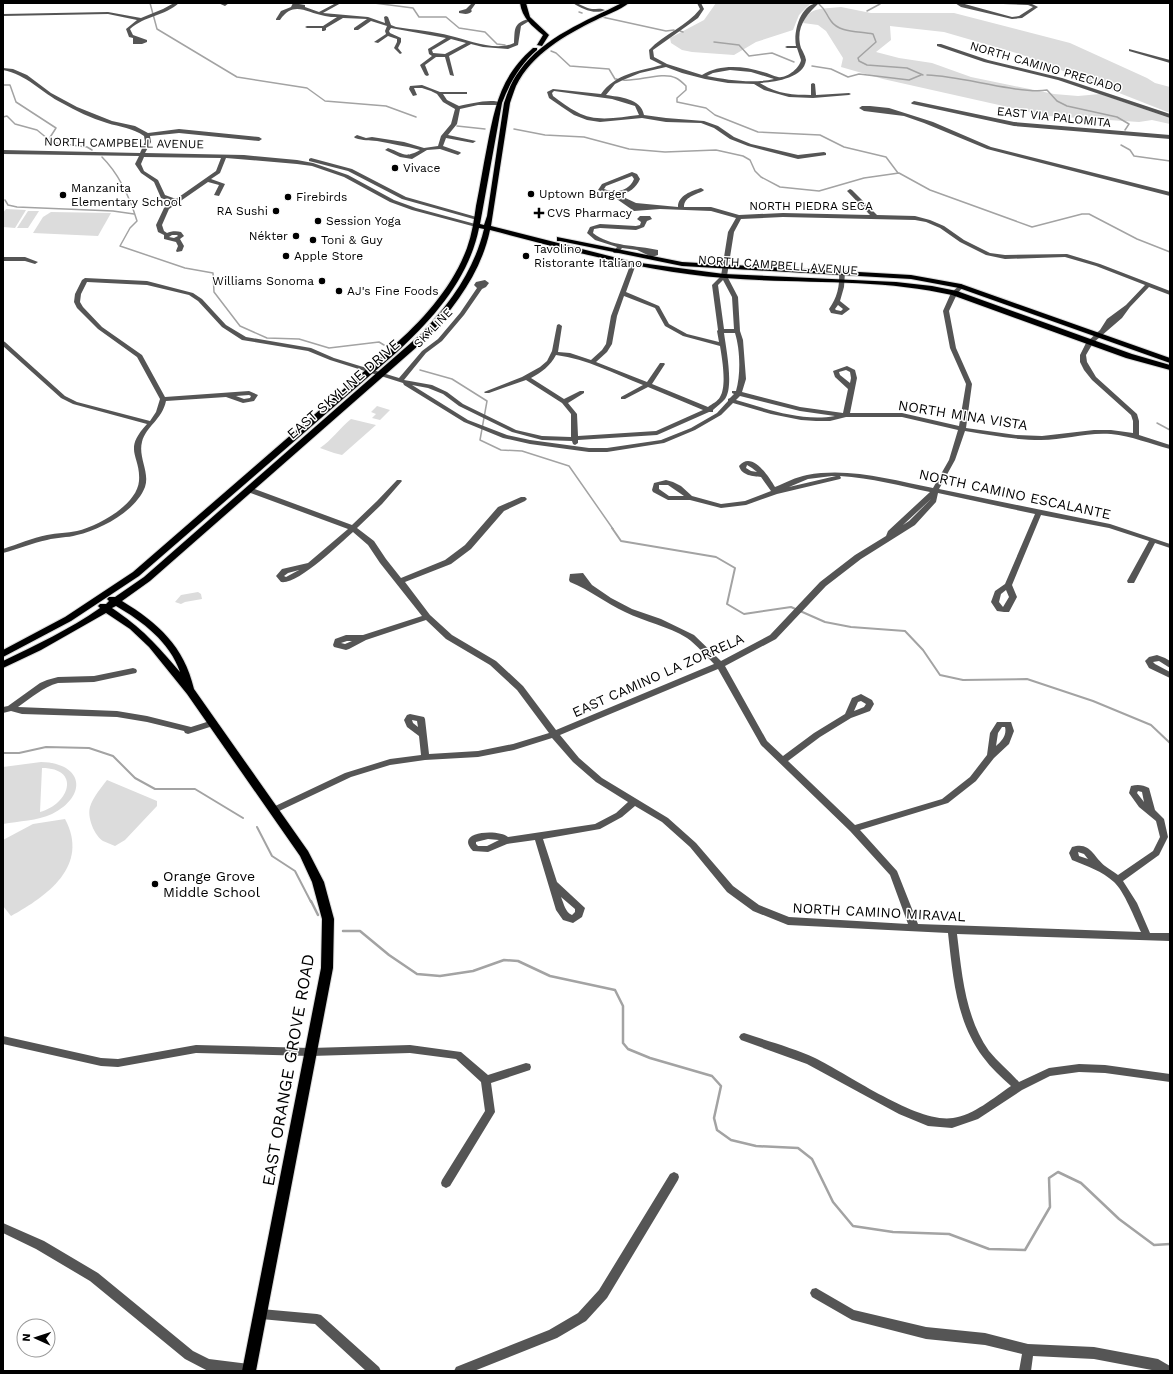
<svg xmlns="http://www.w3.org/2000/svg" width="1173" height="1374" viewBox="0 0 1173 1374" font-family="'Work Sans',sans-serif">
<rect width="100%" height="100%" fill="#fff"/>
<!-- green -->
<g fill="#dcdcdc" fill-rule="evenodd">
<path d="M716 3H811L799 15 793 30 756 42 734 55 692 52 682 50 671 43 670 38 704 20Z"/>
<path d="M841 7 871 13H954L1070 43 1147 78 1155 83 1170 87V113L1020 54 944 32 890 26 891 40 876 52 899 58 932 63 971 77 1054 94 1078 96 1100 94 1170 118V124L1152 120 1139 122 1048 116 883 79 841 67 843 58 826 31 818 25 803 23C808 6 826 9 841 7Z"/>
<path d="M6 209 26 210 15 228 3 227V213Z"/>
<path d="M28 211H39L28 228H17Z"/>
<path d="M51 212 111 213 98 236 33 233 43 217Z"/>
<path d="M377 406 390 410 380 420 372 418 376 414 371 412Z"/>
<path d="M351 419 376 425 342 455 334 453 320 448C331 441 340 428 351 419Z"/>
<path d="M198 592 201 594 202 599 185 602 181 604 175 602 181 595Z"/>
<path d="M41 762C84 763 88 796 52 814 37 821 19 821 3 824V817L37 812 3 817V767ZM42 768C81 768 70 804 40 812Z"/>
<path d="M107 780 157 801V806L125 840 115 846C111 844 107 843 103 841 94 835 87 817 90 807 93 797 101 788 107 780Z"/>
<path d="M65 819C90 866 47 896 11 916L3 906V840L33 824Z"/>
</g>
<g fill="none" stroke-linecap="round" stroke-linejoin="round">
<!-- stream-far2 -->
<g stroke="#a3a3a3" stroke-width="1.5">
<path d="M108 3H132"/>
<path d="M150 3 157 29 237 77 307 88 325 101 386 106 416 117"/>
<path d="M374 3 413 8 419 17H446L459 28 485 32 497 44 505 45"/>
<path d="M818 3C827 11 825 13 831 21 839 33 860 31 873 34L876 42 858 58 859 61 867 65 907 68 923 75"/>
<path d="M867 11 880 4"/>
<path d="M579 12 582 13"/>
<path d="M602 17 666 31 674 30"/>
<path d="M680 31 683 32"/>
<path d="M714 42 739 45 749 56 772 53 794 62"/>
<path d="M551 51 556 53 570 66 609 69 615 79H617"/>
<path d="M812 66 831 69 848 77 859 74 909 80 921 75"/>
<path d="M927 75C954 76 982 84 1010 88 1023 90 1034 92 1047 90L1057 101 1067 106 1117 117 1129 124 1125 130"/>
<path d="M623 80C637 82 663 71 676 78 680 80 683 83 686 86V90L677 98V102L706 108 715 115 758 132 820 135 844 147 886 157 898 173"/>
<path d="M3 85H10L16 102 56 128 47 142 87 147 92 150"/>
<path d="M3 117 7 116 15 124 37 130 48 139"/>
<path d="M457 126 485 129"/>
<path d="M514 129 545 135 584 137 629 149 665 152 716 150 743 156 750 160 755 171 761 177 780 187 819 191 864 178 899 173 930 190 1032 227 1082 214H1089L1137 239 1170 252"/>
<path d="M1121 145 1130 150 1134 156 1170 161"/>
<path d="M102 157C119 174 130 198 137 221L130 228 120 246 185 268 213 273 214 292 240 326 267 338 299 339 329 348 379 342 384 345"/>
<path d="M5 200 8 205 17 207 113 211 134 214"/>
<path d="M420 370 452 379 487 401 480 440 501 450 522 451 569 466 613 529"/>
<path d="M1157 423 1170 430"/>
</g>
<!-- stream-far1 -->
<g stroke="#a3a3a3" stroke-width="2">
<path d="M612 528 621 541 716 557 735 568 727 604 744 614 791 607 825 622 851 627 905 631 923 650 940 675 963 680 1027 679 1093 701 1151 725 1170 743"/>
<path d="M3 753H19L46 747 89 748 113 756 135 778 155 789H195L243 818"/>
<path d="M257 827 272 856 295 871 311 902"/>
</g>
<!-- stream -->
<g stroke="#a3a3a3" stroke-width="2.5">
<path d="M311 901 318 915"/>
<path d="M343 931H360L389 955 417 974 440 976 473 971 504 960 518 961 550 976 615 990 623 1006V1043L628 1049 650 1058 712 1076 721 1086 714 1118 717 1130 731 1140 756 1146 798 1148 812 1159 833 1202 853 1226 893 1232 949 1234 989 1249 1025 1250 1050 1207 1049 1178 1058 1172 1081 1183 1119 1219 1154 1245 1170 1244"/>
</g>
<!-- major casing -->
<g stroke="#dbdbdb" stroke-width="2">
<g id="major">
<path d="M520 3H526L530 17 549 35 542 46 537 45 543 35C532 26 522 18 520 3Z"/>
<path d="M622 3H629C620 10 606 15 596 20 565 35 532 54 516 86 514 91 512 97 510 103L491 226 633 262 724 274 896 282 932 286 957 291 1132 354 1170 365V370L1126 358 952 295C880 278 799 284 725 278 645 272 568 250 490 230 481 273 455 306 427 338L150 581 122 601C158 623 184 646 194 689L308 851 324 882 334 919 333 968 256 1371H242L321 968 322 919 312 882 300 856 187 694 149 647 130 629 106 613 41 650 3 668V661C36 645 70 629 100 608L98 606 100 604H106L109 601 107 599 109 597H115L144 577 421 334C450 303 474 271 484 229L479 228C469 278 434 318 397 352L139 576 71 621 3 657V650L65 617 133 572 391 348C423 320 452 288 467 248 472 234 474 220 476 206 480 186 483 167 487 147 495 106 500 77 533 48H537V50C520 65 510 82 502 103L480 224 484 225 487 216 504 103C508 91 512 80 520 70 544 37 586 21 622 3ZM116 606C142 621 170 642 180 672 157 645 142 628 112 608Z"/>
<path d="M557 237 682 262 911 275 961 284 1170 358V363L959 288 911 279 682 266 560 241H557Z"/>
</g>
</g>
<!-- minor -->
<g fill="#555" fill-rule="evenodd">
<path d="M174 3H179C165 16 144 16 130 29L133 35 147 40V42L142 44H133V38L129 37 126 29 137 20 108 14 3 16V14L108 12 141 18 163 9Z"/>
<path d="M218 3H229L225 6Z"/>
<path d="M293 3 305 5V7L319 12 336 3H341L323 13 368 17 385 23 384 17 386 16 388 17 391 25 396 27C414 30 433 31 451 36 468 40 496 52 514 43 515 29 513 23 529 19L531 20 521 26 518 45 508 49 483 47 471 44 449 56 454 76 450 75 445 57H436L425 65 429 75 427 76 425 75 420 65 432 56 429 54 428 49 446 38 391 28 389 31 390 33 401 38V42L398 48 402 53 400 54 394 48 397 42V39L388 36 378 43 374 42 386 34 385 31 387 26 371 21 358 30H354V28L367 19 343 18 326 28V30L324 31H322V28H307L305 27 307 26H323L337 17C333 17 329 17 325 16 306 13 294 0 280 20H276V19L281 11 291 7ZM451 39 466 43 445 54 433 53 432 50 434 49Z"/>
<path d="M472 3H476L471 10 472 11C469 15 464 14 459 13V11L466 9Z"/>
<path d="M573 3C580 3 585 8 592 9 597 9 601 8 605 10 595 15 582 9 573 3Z"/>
<path d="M697 3H701L704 9 698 18 653 50 654 57 667 64 702 75C720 64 743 66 763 72 768 73 773 76 778 77 786 79 800 68 801 60L797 48H787L785 47 787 46H796C793 31 801 3 819 3 806 15 795 28 801 48 803 52 805 55 806 60 804 78 775 82 760 83 776 94 793 95 811 95V84L813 83 815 84 816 95 849 93 851 94 849 95 813 98 789 97 764 90 754 84 728 83 705 79 682 73 666 67 640 73 623 80 615 84 606 95C619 97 641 98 644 115L666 118 704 121 718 126 734 137 751 144 798 155 824 152 826 153V155L798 159 748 146 730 139 714 128 701 123 666 122 642 118 600 122 587 120 574 115 562 107 549 98 547 92 553 89 601 94C615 74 639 71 662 65L650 59 649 50C664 34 687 26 700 9ZM730 70 751 72 774 79C752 84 728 80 707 76L713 73ZM554 91 612 99 635 106 639 115C619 117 596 123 577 112 569 108 561 102 553 96L552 93Z"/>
<path d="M955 3H961L1012 17 1019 16 1033 7 1028 5 1003 4 1001 3H1030L1038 7 1022 18 1012 19 961 7Z"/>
<path d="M937 44H941L988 60 1062 78 1170 114V118L1058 80 984 62 937 46Z"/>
<path d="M1129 49 1170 60V63L1129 51Z"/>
<path d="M3 68 13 69 27 75 51 93 77 107 112 121 135 126 148 133 179 129 259 137 262 139 259 141 179 133 150 136 151 142 145 153 244 155 297 160 313 163 348 175 394 200 416 208 479 225 476 227 412 210 390 202 344 177 312 166 297 164 226 158 220 173 211 179 225 184 219 196 214 195 219 185 208 182 169 209 162 225 164 231 167 233C171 231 177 231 181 232L184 236 180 239 184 246 182 251 177 252 176 251 178 246 176 242 164 239V235L158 232 156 225 164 208 172 202 161 198 154 182 141 173 135 164 139 156 3 154V150L140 153 145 142 144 136C133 128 120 127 107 123 91 118 76 111 62 103 42 93 26 74 3 70ZM144 157 221 158 216 171 176 199 165 195 158 180 144 171 141 164ZM172 235H177L178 236 174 238 169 237Z"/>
<path d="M422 85 440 92H467V94H443L447 100 459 106C470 104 491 98 502 103L499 105H478L460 109 457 124 448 135 476 141 473 143 446 138 443 146 460 152 461 153 458 155 440 149 427 150 412 159 400 157 385 150 388 148C403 153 404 159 420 150 406 146 391 144 377 141 368 140 364 141 355 138L354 137 357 135 366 138 372 137 404 142 424 148 438 146 441 136 451 124 455 109 443 102 437 94 431 91 422 88H414L417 95 413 96 409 89 410 86Z"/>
<path d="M914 101 1014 122 1170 135V139L1014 126 912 104 911 103Z"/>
<path d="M862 106H870L889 108 933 122 991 147 1170 192V196L987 149 924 123 904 116 864 111 859 108Z"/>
<path d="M311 158 352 169 406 197 480 218 477 220 402 199 348 171 309 161V159Z"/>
<path d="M632 172 637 174 640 179C636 188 629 193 619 195L636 203 678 207C678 195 692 191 701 188L704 190 703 191C695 195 684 197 684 207H711L739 215 783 213 870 215 848 192 847 191 850 189 852 190 877 215 915 216 930 220 944 226 964 240 990 253 1005 255 1067 254 1100 264 1170 291V295L1149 287 1130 307 1122 318 1093 343 1086 355 1087 362 1096 377 1137 414 1139 421V435L1170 445V449C1150 444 1132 436 1111 434 1087 432 1064 440 1041 440 1015 440 990 435 965 431L955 460 939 489 1110 524 1170 544V548L1155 543 1134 583H1128L1127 581 1149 541 1109 528 1041 515 1012 585 1017 597 1009 612H1004L997 611 991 602 995 591 1005 584 1035 514 938 493 936 502 915 525 861 559 826 586 776 639 725 666 767 741 783 756 814 733 845 714 852 698 861 694 872 700 874 704 870 711 851 718 820 737 788 761 855 825 942 799 970 777 987 755 990 733 997 722H1011L1014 731 1009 744 994 758 976 781 948 803 860 830 897 871 918 924 1141 932C1135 919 1124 891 1114 882 1102 871 1087 866 1072 860L1069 853 1072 847C1090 841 1093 856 1105 866 1109 869 1114 872 1118 875L1153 851 1160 837 1156 821 1139 807 1129 793 1131 786C1138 784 1143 785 1149 788L1155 810 1164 819 1168 837 1159 855 1123 881 1137 903 1150 933H1170V941L957 934C962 974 965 1017 989 1051 998 1062 1009 1071 1019 1082L1049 1068 1079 1064 1105 1065 1170 1074V1082L1105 1073 1079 1072 1050 1076 1022 1090 978 1119 952 1128 928 1126 899 1114 807 1064 741 1040 739 1037 741 1034 744 1033C767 1041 794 1048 815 1058 848 1074 918 1124 953 1118 974 1115 993 1098 1011 1086 1001 1077 991 1068 983 1057 956 1021 953 977 948 933L788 925 753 911 727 892 690 847 662 822 635 806 622 817 600 829 543 839 557 882 585 908 582 917 573 923 563 920 556 910 535 840 507 844 488 852 473 851C453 831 499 829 508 837L595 824 616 813 628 802 596 782 573 762 552 738 514 750 478 757 425 760 390 765 351 777 277 812H271L270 810 271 808 345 773 390 759 421 755 419 736 407 727 404 720 407 715 410 714 424 717 425 719 429 754 478 751 513 744 549 733 517 690 490 665 446 639 426 620 366 640 349 649 346 650 334 647 333 645 335 639 346 635H363L422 616 380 563 368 545 353 532C339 544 298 585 281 582L276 576 282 569 308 563 348 529 248 492 247 490 248 488H252L352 525 377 501 397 480H401L402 481 382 504 357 528 374 541 386 559 401 578 445 560 465 545 498 507 521 497H525L527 499 525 501 504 511 471 549 451 564 405 582 430 615 452 635 496 661 523 686 556 730 714 664C706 656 697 645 687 638 668 626 645 622 625 612 606 603 590 590 570 582L569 580 570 574 583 573 592 585 611 598 632 609 661 619 694 635 721 661 770 635 820 582 855 555 886 536 888 531 930 492C901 486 871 478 840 476L841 478 840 479 777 494 746 505 721 508 690 500H668L653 492 652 490 654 483 666 480 673 482 681 486 692 496 721 504 745 501 771 491 761 477C753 476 742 476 739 466 752 450 769 477 775 487 785 483 796 477 807 475 849 467 892 480 933 488L949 460 958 430 902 417H846L830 421H816L801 420 771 414 733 403 721 415 695 430 664 443 607 452H589L530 444 503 438 464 422 404 385 403 383 330 360 308 351 242 340 222 327 198 301 189 295 147 285 87 282 81 294 80 302 83 307 102 327 142 355 165 397 249 391 258 395 254 401 243 403 226 397 166 401C162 420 146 426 142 442 138 457 150 472 145 487 136 511 100 530 77 535 67 538 57 537 47 540 32 543 18 549 3 553V549C18 544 32 538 47 535 57 533 67 533 77 531 98 526 137 505 139 481 141 455 122 451 147 424L73 404 61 398 3 346V341L5 342 65 396 77 402 150 421 156 412 160 399 137 357 98 329 77 308 74 302 75 294 82 280 85 278 147 281 193 293 202 299 226 325 246 337 311 348 334 358 399 378 422 351 438 339 460 313 477 288 474 285 476 282 485 280 489 283 486 287 482 289 464 315 442 341 426 353 404 380 432 385 447 392 463 404 516 430 542 436 571 437V414L562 403 526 380 489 393H485L484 392 522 377 540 367 547 361 552 351 557 325 559 324 562 326 558 352 570 353 591 360 602 350 606 344 611 316 631 263 636 264 626 292 659 306 669 324 687 334 719 342 717 331 718 330 712 285 721 276 728 232 736 218 711 211 660 209 634 211 611 195 598 190 602 184ZM632 176 634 179C629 191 616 194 604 189L606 186ZM783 217 915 220 926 222 940 228 960 242 986 255 1005 259 1065 257 1096 266 1145 285 1126 305 1107 319 1100 330 1086 343 1080 355V362L1084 370 1092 380 1131 415 1133 421V433L1111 430H1094L1042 436 1016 435 966 428 972 384 956 348 949 311 957 294 964 286 961 284 951 293 943 311 950 348 966 384 959 426 902 413H850L857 378 855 370 847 366 833 371 835 377 848 389 843 413 800 407 742 392 746 379 743 340 740 331 738 297 727 276 734 232 741 219ZM723 280 732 297 734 329H724L718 285ZM624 296 655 308 665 326 683 336 720 346C722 358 727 386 720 397 718 401 712 404 708 407L652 384 665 364 664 363H660L647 382 596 362 607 352 612 344 617 316ZM724 333H735C740 349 741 374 736 391H732V393L734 394 730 398 728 399V401L717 413 691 428 661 440 607 448H589L530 440 507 435 468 420 412 385 428 388 443 394 459 406 512 432 542 440 572 441 573 444 575 445 578 443V440L657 435 709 412H713V410C717 406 722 403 725 399 734 387 726 348 724 333ZM556 355C587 359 615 374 643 385L621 397V399H625L648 387 703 410 656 431 578 436 577 414 568 403 584 393V391H580L564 399 531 378C542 372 550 366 556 355ZM846 370 850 372 851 378 850 383 840 375 839 372ZM249 395 251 396 250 398 244 399 236 396ZM740 396 800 411 835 416C802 422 767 409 736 400ZM747 465 752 468 757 472 751 471 746 468ZM832 476H836L789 487 808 479ZM659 485H668L684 496H669L659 489ZM931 499 909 521 903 525ZM299 570 286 577 284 576 288 573ZM1006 590 1009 597 1003 607 999 602 1001 594ZM347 641H352L345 644 341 643ZM718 669 761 745 850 831 890 875 908 924 789 917 759 905 733 886 696 843 668 818 602 778 579 758 560 735ZM861 701 866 704 864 707 854 711 858 702ZM412 720 417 721 418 727 413 723ZM1002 727H1005C1007 735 1002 741 996 746L998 733ZM1138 791 1142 792 1144 802 1137 793ZM488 839 499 840 487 846H478L476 844V842ZM1078 852 1084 854 1088 859 1079 856ZM561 897 575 909V912L572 915C565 912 564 904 561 897Z"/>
<path d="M640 216H650L652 219 647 221 644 227 636 230 600 228 594 229 593 233C610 247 637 245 658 250V255L652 257 637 250 622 248 618 253H614L613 252 617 247 595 240 587 233 590 227 600 224 636 226 640 225 641 222 637 219Z"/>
<path d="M3 257H25L38 262 35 264 25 261H3Z"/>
<path d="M842 270 845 272 844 287 840 301 850 309 842 315 831 313 829 309C837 298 840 286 839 272ZM838 305 843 309 841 311 836 310 835 309Z"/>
<path d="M1157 655 1165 658 1170 661V668L1159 661 1153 662 1155 664 1170 672V678L1149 668 1145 661 1149 657Z"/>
<path d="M133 668 136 669 137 671 136 673 94 682 58 683C43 687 31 698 18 707L117 711 147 716 191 727 213 720 216 721 217 723 216 725 188 734 185 733 184 731 147 722 117 717 22 714 11 711 3 713V707L8 706 40 683 47 680 58 677 94 676Z"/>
<path d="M3 1036 101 1058 118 1059 196 1045 311 1048 410 1045 461 1052 488 1075 526 1063 530 1064 531 1067 530 1070 491 1083 495 1112 450 1186 446 1188 442 1186 441 1183 442 1180 485 1111 481 1082 456 1059 410 1053 311 1056 196 1053 118 1067 101 1066 3 1044Z"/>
<path d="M674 1172 678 1174 679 1177 678 1180 607 1298 586 1321 557 1338 474 1371H454L456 1367 549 1330 578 1313 599 1290 670 1174Z"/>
<path d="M3 1223 44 1241 98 1273 193 1351 209 1359 249 1364 253 1366 254 1371H208L185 1359 90 1281 36 1249 3 1233Z"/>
<path d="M816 1288 854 1310 926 1327 985 1333 1028 1344 1094 1347 1158 1359 1170 1366V1371H1157L1094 1359 1033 1356 1031 1371H1019L1022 1354 985 1345 926 1339 852 1320 812 1297 810 1293 812 1289Z"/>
<path d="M261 1309 317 1314 321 1315 379 1367 381 1371H366L315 1324 261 1319 257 1318 255 1314 257 1310Z"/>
</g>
<!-- major -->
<use href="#major" fill="#000" fill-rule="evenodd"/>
</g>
<!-- markers -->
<g fill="#000" stroke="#fff" stroke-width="1.5">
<circle cx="395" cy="168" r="4"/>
<circle cx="531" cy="194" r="4"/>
<circle cx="63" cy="195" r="4"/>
<circle cx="288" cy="197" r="4"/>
<circle cx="276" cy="211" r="4"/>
<path d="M537 207h4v4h4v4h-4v4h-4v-4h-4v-4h4z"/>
<circle cx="318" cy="221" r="4"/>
<circle cx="296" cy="236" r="4"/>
<circle cx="313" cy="240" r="4"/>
<circle cx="286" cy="256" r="4"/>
<circle cx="526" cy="256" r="4"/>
<circle cx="322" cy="281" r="4"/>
<circle cx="339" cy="291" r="4"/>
<circle cx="155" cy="884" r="4"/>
</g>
<g text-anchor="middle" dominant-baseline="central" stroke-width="3" stroke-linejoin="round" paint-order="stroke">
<!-- far-street labels -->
<g font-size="12" fill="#000" stroke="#fff">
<text transform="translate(1046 67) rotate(16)">NORTH CAMINO PRECIADO</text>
<text transform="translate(1054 117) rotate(6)">EAST VIA PALOMITA</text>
<text transform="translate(124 143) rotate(1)">NORTH CAMPBELL AVENUE</text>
<text x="811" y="206">NORTH PIEDRA SECA</text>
<text transform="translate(778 265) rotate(4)">NORTH CAMPBELL AVENUE</text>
<text transform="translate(433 328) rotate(-46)">SKYLINE</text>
</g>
<!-- far-poi labels -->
<g font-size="12" fill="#000" stroke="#fff" text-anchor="start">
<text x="403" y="168">Vivace</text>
<text x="71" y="188">Manzanita<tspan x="71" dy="14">Elementary School</tspan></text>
<text x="539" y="194">Uptown Burger</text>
<text x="296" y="197">Firebirds</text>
<text x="268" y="211" text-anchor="end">RA Sushi</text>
<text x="547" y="213">CVS Pharmacy</text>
<text x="326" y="221">Session Yoga</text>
<text x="288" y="236" text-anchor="end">Néktər</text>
<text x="321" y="240">Toni &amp; Guy</text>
<text x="534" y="249">Tavolino<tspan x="534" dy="14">Ristorante Italiano</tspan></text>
<text x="294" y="256">Apple Store</text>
<text x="314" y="281" text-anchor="end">Williams Sonoma</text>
<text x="347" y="291">AJ's Fine Foods</text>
</g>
<!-- street labels -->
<g font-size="14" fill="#000" stroke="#fff">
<text transform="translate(343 389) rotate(-41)">EAST SKYLINE DRIVE</text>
<text transform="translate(963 415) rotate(9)">NORTH MINA VISTA</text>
<text transform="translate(1015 494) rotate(12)">NORTH CAMINO ESCALANTE</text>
<text transform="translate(658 675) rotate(-24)">EAST CAMINO LA ZORRELA</text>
<text transform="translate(879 912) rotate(3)">NORTH CAMINO MIRAVAL</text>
</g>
<!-- poi labels -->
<g font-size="14" fill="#000" stroke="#fff" text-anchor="start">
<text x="163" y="876">Orange Grove<tspan x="163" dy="16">Middle School</tspan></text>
</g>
<!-- near-street labels -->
<g font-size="17" fill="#000" stroke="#fff">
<text transform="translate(288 1070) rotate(-80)">EAST ORANGE GROVE ROAD</text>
</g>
</g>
<!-- border -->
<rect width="1173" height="1374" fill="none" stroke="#000000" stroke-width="8"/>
<!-- north arrow -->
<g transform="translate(36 1338) rotate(273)"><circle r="19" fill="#ffffff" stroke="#999999"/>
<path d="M0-3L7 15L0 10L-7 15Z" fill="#000000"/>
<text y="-6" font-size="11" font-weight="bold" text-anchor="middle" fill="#000000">N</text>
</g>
</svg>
